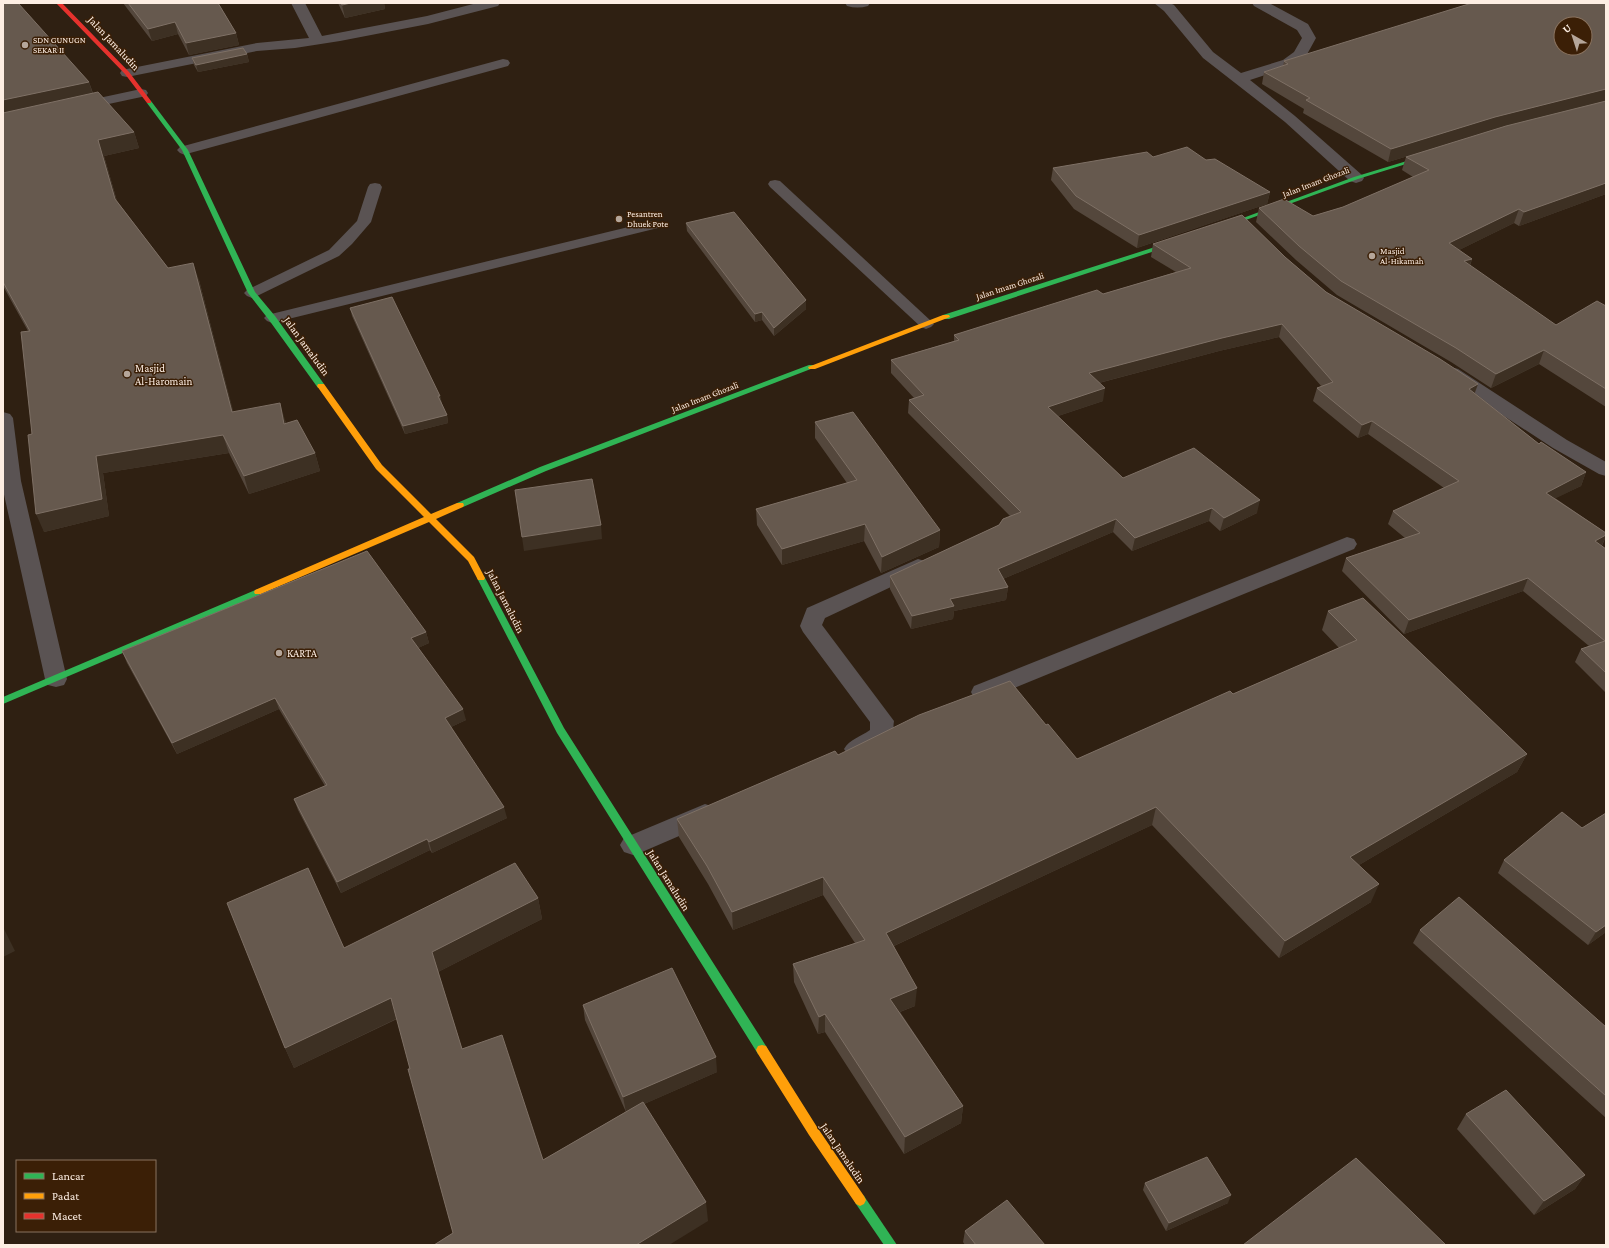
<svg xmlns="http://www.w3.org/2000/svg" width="1609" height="1248" viewBox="0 0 1609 1248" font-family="'Crimson Pro',serif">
<rect width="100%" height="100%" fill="#2f2012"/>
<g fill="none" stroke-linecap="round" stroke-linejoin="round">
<!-- lane -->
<g fill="#5a5353" fill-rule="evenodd">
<path d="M775 180 780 181 931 321 934 324 931 327 926 329 921 327 770 187 768 184 770 181Z"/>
<path d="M375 183 380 184 382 187 371 222 352 244 339 256 257 296 252 298 247 296 244 293 247 290 329 250 357 221 368 187 370 184Z"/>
<path d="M653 221 658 222 660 225 658 228 272 323 267 321 264 318 267 315Z"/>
</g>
<!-- street -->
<g fill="#5a5353" fill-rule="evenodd">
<path d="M291 3H305L322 36 427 16 477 3H500L498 6 428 24 340 41 295 48 257 51 127 77 122 76 120 73 122 70 257 43 309 38Z"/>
<path d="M845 3H870L868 6C861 8 854 8 847 6Z"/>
<path d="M1154 3H1170L1174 5 1213 52 1241 73 1283 60 1294 52 1302 38 1297 30 1254 6 1252 3H1269L1308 24 1316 38 1305 58 1293 66 1250 80 1295 116 1362 175 1364 178 1362 181 1356 183 1350 181 1285 122 1203 58 1164 11Z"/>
<path d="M503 59 508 60 510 63 508 66 190 153 185 155 180 153 177 150 180 147Z"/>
<path d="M141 89 146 90 148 93 146 96 76 111 71 110 69 107 71 104Z"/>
<path d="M1451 367 1458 369 1567 440 1606 462V476L1599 474 1553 448 1444 377 1442 373 1444 369Z"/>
<path d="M3 412 10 414 13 418 21 481 67 679 64 685 56 687 48 685 45 679 3 490Z"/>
<path d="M1347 537 1354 539 1357 544 1354 549 990 698 982 700 974 698 971 692 974 686Z"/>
<path d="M918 559 925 561 929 566 925 571 825 618 822 625 894 721C893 725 894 730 893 734 889 748 868 754 856 758L848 755 844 749C850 739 860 737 870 730V722L803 632 800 626 807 608Z"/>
<path d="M705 804 714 807 717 814 714 821 642 852 633 855 624 852 620 845 624 838Z"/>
</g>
<!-- fast -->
<g fill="#30b455" fill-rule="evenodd">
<path d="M147 101H151L188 150 255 292 275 316 324 384V388H318L269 320 248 293 182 150 147 103Z"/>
<path d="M1430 154 1435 155 1358 179 1221 229 1219 230 1216 228 1354 177Z"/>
<path d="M1180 239 1183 241 1182 242 949 319H943L942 317 943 315Z"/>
<path d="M809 365H815L816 367 546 471 463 507H457L456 505 457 503 540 467Z"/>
<path d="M481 575 485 578 564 728 766 1046 768 1050 766 1054 762 1055 758 1054 557 733 477 578Z"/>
<path d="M258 589 262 592 261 594 3 704V697Z"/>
<path d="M860 1194 864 1196 897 1245H884L856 1204 854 1200 856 1196Z"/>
</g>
<!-- slow -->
<g fill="#ff9f0a" fill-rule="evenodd">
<path d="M943 315H949L950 317 815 369H809L808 367Z"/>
<path d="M318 384H324L382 465 431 514 457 503H463L464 505 463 507 436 519 474 557 485 578 484 580H478L468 561 429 522 261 594H255L254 592 255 590 424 517 376 469 317 386Z"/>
<path d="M762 1045 766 1046 817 1127 864 1196 866 1200 864 1204 860 1206 856 1204 809 1135 758 1054 756 1050 758 1046Z"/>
</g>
<!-- jam -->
<path fill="#e5322d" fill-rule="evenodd" d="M56 3H62L129 72 151 101V103H147L125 74Z"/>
</g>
<!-- wall -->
<g fill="#54473c">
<path d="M3 3 89 82 93 93 134 132 139 148 104 156 117 201 168 268 199 280 233 412 285 420 286 424 315 453 320 471 249 494 229 453 103 473 109 516 44 532 32 434 28 331 3 286Z"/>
<path d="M123 3H218L236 33 239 45 189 55 178 34 152 41Z"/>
<path d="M338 3H384L385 9 345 18Z"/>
<path d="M1606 3V194L1519 226 1514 223 1459 250 1472 259 1470 266 1556 325 1606 306V407L1539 364 1491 388 1451 362 1337 295 1296 260 1256 222 1259 208 1313 216 1343 207 1413 177 1402 170 1406 157 1498 129 1388 162 1303 113 1304 109 1262 84 1264 72 1283 66 1284 61Z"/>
<path d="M247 54 249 62 198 72 194 65 192 58Z"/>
<path d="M1153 157 1206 160 1270 192 1267 204 1137 248 1074 209 1051 180 1053 168Z"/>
<path d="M686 223 806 300V309L774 336 762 320 755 322 687 231Z"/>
<path d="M1153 244 1285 257 1326 292 1478 384 1475 393 1539 444 1586 472 1581 486 1555 498 1606 533V536L1602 546 1606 549V693L1575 662 1581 649 1589 646 1523 591 1404 634 1342 571 1346 558 1405 538 1388 524 1393 511 1444 488 1368 434 1358 438 1313 401 1317 388 1322 387 1279 337 1219 351 1099 383 1103 401 1058 416 1123 478 1257 513 1220 531 1209 521 1132 551 1113 532 1003 579 1008 587 1006 600 954 611 953 619 911 629 890 589V576L999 525 1010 516 908 413 909 400 914 398 891 373V360L954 341V335L1103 294 1176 272 1151 257Z"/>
<path d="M350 308 440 396 442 404 447 415 448 423 405 434 352 316Z"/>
<path d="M815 422 940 530 939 547 881 573 864 541 782 565 757 525 756 509 847 483 815 438Z"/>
<path d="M1328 611 1527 754 1517 772 1359 865 1371 902 1279 958 1152 825 894 946 915 1006 900 1012 963 1106 961 1123 904 1154 825 1032 818 1034 794 982 793 964 855 943 823 895 733 930 708 884 679 837 677 819 838 755 1046 725 1077 759 1233 694 1339 648 1322 630Z"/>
<path d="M426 632 429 643 418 648 466 720 451 727 507 818 432 853 430 850 341 893 298 810 294 799 325 786 279 709 177 754 127 663 122 651Z"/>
<path d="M1606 813V932L1588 945 1498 873 1504 860 1582 828Z"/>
<path d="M538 898 542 919 438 972 462 1049 543 1160 629 1110 626 1112 585 1020 583 1005 717 1072 644 1104 708 1221 453 1233 397 1019 294 1068 285 1048 344 948Z"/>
<path d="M1420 930 1606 1027V1118L1413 943Z"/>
<path d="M1466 1114 1585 1175 1575 1189 1534 1215 1457 1129Z"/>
<path d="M1145 1183 1228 1203 1166 1231 1143 1190Z"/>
<path d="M965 1231 1045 1245H965L963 1242Z"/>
</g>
<!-- shaded-wall -->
<g fill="#3d3023">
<path d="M351 3H384L385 9 345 18 342 5Z"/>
<path d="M175 22 178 34 152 41 148 29Z"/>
<path d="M236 33 239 45 189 55 186 43Z"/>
<path d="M247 54 249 62 198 72 196 65Z"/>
<path d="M89 82 94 98 3 117V100Z"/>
<path d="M1606 89V101L1491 131 1388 162 1391 149 1495 117Z"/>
<path d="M134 132 139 148 104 156 121 215 115 199 98 140Z"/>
<path d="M1606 183V194L1519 226 1524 212Z"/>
<path d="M1270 192 1267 204 1137 248 1139 235Z"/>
<path d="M1519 209 1514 223 1445 257 1449 243Z"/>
<path d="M1472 259 1467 273 1464 261Z"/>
<path d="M193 263 199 280 238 429 232 412Z"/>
<path d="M806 300V309L774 336V328Z"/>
<path d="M762 312V320L755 322V314Z"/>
<path d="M1282 324 1279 337 1219 351 1087 386 1089 373 1222 338Z"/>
<path d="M1544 350 1539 364 1491 388 1496 374Z"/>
<path d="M1478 384 1473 397 1469 389Z"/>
<path d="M1105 388 1103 401 1046 420 1048 407Z"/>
<path d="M438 396H440L442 404Z"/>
<path d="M280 403 285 420 289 442 284 424Z"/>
<path d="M447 415 448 423 405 434 403 426Z"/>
<path d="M1372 421 1368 434 1358 438 1362 425Z"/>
<path d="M223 435 229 453 103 473 109 516 44 532 36 514 96 456Z"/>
<path d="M315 453 320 471 249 494 244 476Z"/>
<path d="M1586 472 1581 486 1540 506 1546 493Z"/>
<path d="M1260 500 1257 513 1220 531 1224 518Z"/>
<path d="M1212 508 1209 521 1132 551 1135 538Z"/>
<path d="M1116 519 1113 532 996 582 998 569Z"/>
<path d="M865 524 864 541 782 565V549Z"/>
<path d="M601 525 602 539 524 551 522 537Z"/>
<path d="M940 530 939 547 881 573 882 557Z"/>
<path d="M1606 535V536L1601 547 1595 541Z"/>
<path d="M1528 578 1523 591 1404 634 1409 620Z"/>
<path d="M1008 587 1006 600 954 611 953 619 911 629 912 616 950 599Z"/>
<path d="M426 632 429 643 414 650 411 638Z"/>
<path d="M275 698 279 709 177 754 172 743Z"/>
<path d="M463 709 466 720 447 729 445 718Z"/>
<path d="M1527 754 1517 772 1342 875 1350 857Z"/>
<path d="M504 807 507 818 432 853 429 842Z"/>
<path d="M1156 807 1152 825 885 950 886 933Z"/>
<path d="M427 839 430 850 341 893 337 882Z"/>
<path d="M823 877V895L733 930 732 912Z"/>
<path d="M1379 884 1371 902 1279 958 1285 941Z"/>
<path d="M538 898 542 919 438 972 432 952Z"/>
<path d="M1606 925V932L1588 945 1596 932Z"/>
<path d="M3 927 15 951 3 957Z"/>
<path d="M917 988 915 1006 889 1016 890 999Z"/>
<path d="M391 998 398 1018 294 1068 285 1048Z"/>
<path d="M825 1014V1032L818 1034 819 1017Z"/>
<path d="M716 1057 717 1072 626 1112 623 1097Z"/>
<path d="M963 1106 961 1123 904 1154 905 1137Z"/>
<path d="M1585 1175 1575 1189 1534 1215 1544 1201Z"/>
<path d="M1231 1195 1228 1203 1166 1231 1169 1223Z"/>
<path d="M706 1202 708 1221 669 1245H636Z"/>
</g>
<!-- building -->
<g fill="#66594e" stroke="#7e7065" fill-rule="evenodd">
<path d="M3 3H18L89 82 3 100Z"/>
<path d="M128 3H218L236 33 186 43 175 22 148 29Z"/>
<path d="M341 3H351L342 5Z"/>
<path d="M1472 3H1606V89L1495 117 1391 149 1306 100 1310 98 1264 72 1288 64 1284 61ZM1561 24H1585V48H1561Z"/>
<path d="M243 48 247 54 196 65 192 58Z"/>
<path d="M98 92 134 132 98 140 115 199 168 268 193 263 232 412 280 403 284 424 297 420 315 453 244 476 223 435 96 456 102 499 36 514 28 435 32 434 21 332 30 331 3 282V113Z"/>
<path d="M1606 101V183L1524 212 1519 209 1449 243 1472 259 1464 261 1556 325 1597 301 1606 306V389L1544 350 1496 374 1456 348 1341 281 1299 246 1259 208 1284 199 1313 216 1343 207 1429 170 1406 157 1506 126Z"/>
<path d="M1187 147 1206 160 1215 159 1270 192 1139 235 1076 196 1053 168 1147 152 1153 157Z"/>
<path d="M734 212 806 300 774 328 762 312 755 314 686 223Z"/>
<path d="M1242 215 1285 257 1326 292 1440 359 1478 384 1469 389 1539 444 1541 442 1586 472 1546 493 1606 533V535L1595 541 1606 549V673L1581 649 1605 641 1528 578 1409 620 1346 558 1420 533 1393 511 1459 481 1372 421 1362 425 1317 388 1333 382 1282 324 1222 338 1089 373 1105 388 1048 407 1123 478 1194 448 1260 500 1224 518 1212 508 1135 538 1116 519 998 569 1008 587 950 599 954 606 912 616 890 576 999 525 1003 519 1021 512 909 400 924 395 891 360 959 340 954 335 1097 290 1103 294 1191 268 1153 244Z"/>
<path d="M392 297 440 396H438L447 415 403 426 350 308Z"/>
<path d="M853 412 940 530 882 557 865 524 782 549 756 509 857 480 815 422Z"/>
<path d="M592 479 601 525 522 537 515 490Z"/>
<path d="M367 551 426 632 411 638 463 709 445 718 504 807 429 842 427 839 337 882 294 799 327 785 275 698 172 743 122 651Z"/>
<path d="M1363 598 1527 754 1350 857 1379 884 1285 941 1156 807 886 933 917 988 890 999 963 1106 905 1137 825 1014 819 1017 793 964 865 940 823 877 732 912 707 866 677 819 835 751 838 755 919 715 1010 681 1046 725 1048 724 1077 759 1230 691 1233 694 1357 640 1328 611Z"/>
<path d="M1562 812 1582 828 1606 813V925L1596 932 1504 860Z"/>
<path d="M515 863 538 898 432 952 462 1049 502 1035 543 1160 643 1102 706 1202 636 1245H434L453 1233 408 1069H410L391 998 285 1048 227 903 308 868 344 948Z"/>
<path d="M1459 897 1606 1027V1096L1420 930Z"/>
<path d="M672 968 716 1057 623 1097 583 1005Z"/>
<path d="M1506 1090 1585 1175 1544 1201 1466 1114Z"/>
<path d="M1207 1157 1231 1195 1169 1223 1145 1183Z"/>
<path d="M1356 1158 1446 1245H1243Z"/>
<path d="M1007 1200 1045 1245H976L965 1231Z"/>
</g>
<!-- markers -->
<g fill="#b5a69a" stroke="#3b1f06" stroke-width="1.5">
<circle cx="25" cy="45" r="4"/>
<circle cx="619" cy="219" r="4"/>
<circle cx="1372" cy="256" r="4"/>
<circle cx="127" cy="374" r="4"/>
<circle cx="279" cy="653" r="4"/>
</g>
<g text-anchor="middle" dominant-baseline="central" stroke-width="3" stroke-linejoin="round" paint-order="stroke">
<!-- far-poi labels -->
<g font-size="9" fill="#fdeee3" stroke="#3b1f06" text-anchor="start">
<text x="33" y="40">SDN GUNUGN<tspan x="33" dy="10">SEKAR II</tspan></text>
<text x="627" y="214">Pesantren<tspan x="627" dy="10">Dhuek Pote</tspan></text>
<text x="1380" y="251">Masjid<tspan x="1380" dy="10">Al-Hikamah</tspan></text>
</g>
<!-- far-street labels -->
<g font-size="9" fill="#fdeee3" stroke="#3b1f06">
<text transform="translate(1316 182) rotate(-21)">Jalan Imam Ghozali</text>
<text transform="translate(1010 286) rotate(-18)">Jalan Imam Ghozali</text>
<text transform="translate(705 397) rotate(-21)">Jalan Imam Ghozali</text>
</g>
<!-- street labels -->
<g font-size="11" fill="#fdeee3" stroke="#3b1f06">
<text transform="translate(114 43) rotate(47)">Jalan Jamaludin</text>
<text transform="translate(307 346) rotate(54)">Jalan Jamaludin</text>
<text transform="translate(506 601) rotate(63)">Jalan Jamaludin</text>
<text transform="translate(669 880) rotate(58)">Jalan Jamaludin</text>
<text transform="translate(843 1153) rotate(56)">Jalan Jamaludin</text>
</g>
<!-- poi labels -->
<g font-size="11" fill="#fdeee3" stroke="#3b1f06" text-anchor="start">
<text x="135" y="368">Masjid<tspan x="135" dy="13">Al-Haromain</tspan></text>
<text x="287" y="653">KARTA</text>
</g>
</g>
<!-- border -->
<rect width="1609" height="1248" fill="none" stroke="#fdeee3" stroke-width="8"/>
<!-- legend -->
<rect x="16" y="1160" width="140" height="72" fill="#3b1f06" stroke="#89725e"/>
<rect x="24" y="1173" width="20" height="6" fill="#30b455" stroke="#89725e"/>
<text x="52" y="1180" font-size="12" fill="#fdeee3">Lancar</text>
<rect x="24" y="1193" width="20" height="6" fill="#ff9f0a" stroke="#89725e"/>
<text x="52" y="1200" font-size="12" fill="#fdeee3">Padat</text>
<rect x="24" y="1213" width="20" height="6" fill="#e5322d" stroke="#89725e"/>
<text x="52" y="1220" font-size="12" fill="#fdeee3">Macet</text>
<!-- north arrow -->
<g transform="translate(1573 36) rotate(321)"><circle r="19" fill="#3b1f06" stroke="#89725e"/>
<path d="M0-3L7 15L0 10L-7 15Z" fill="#b5a69a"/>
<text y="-6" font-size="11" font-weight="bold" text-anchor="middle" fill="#fdeee3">U</text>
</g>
</svg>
